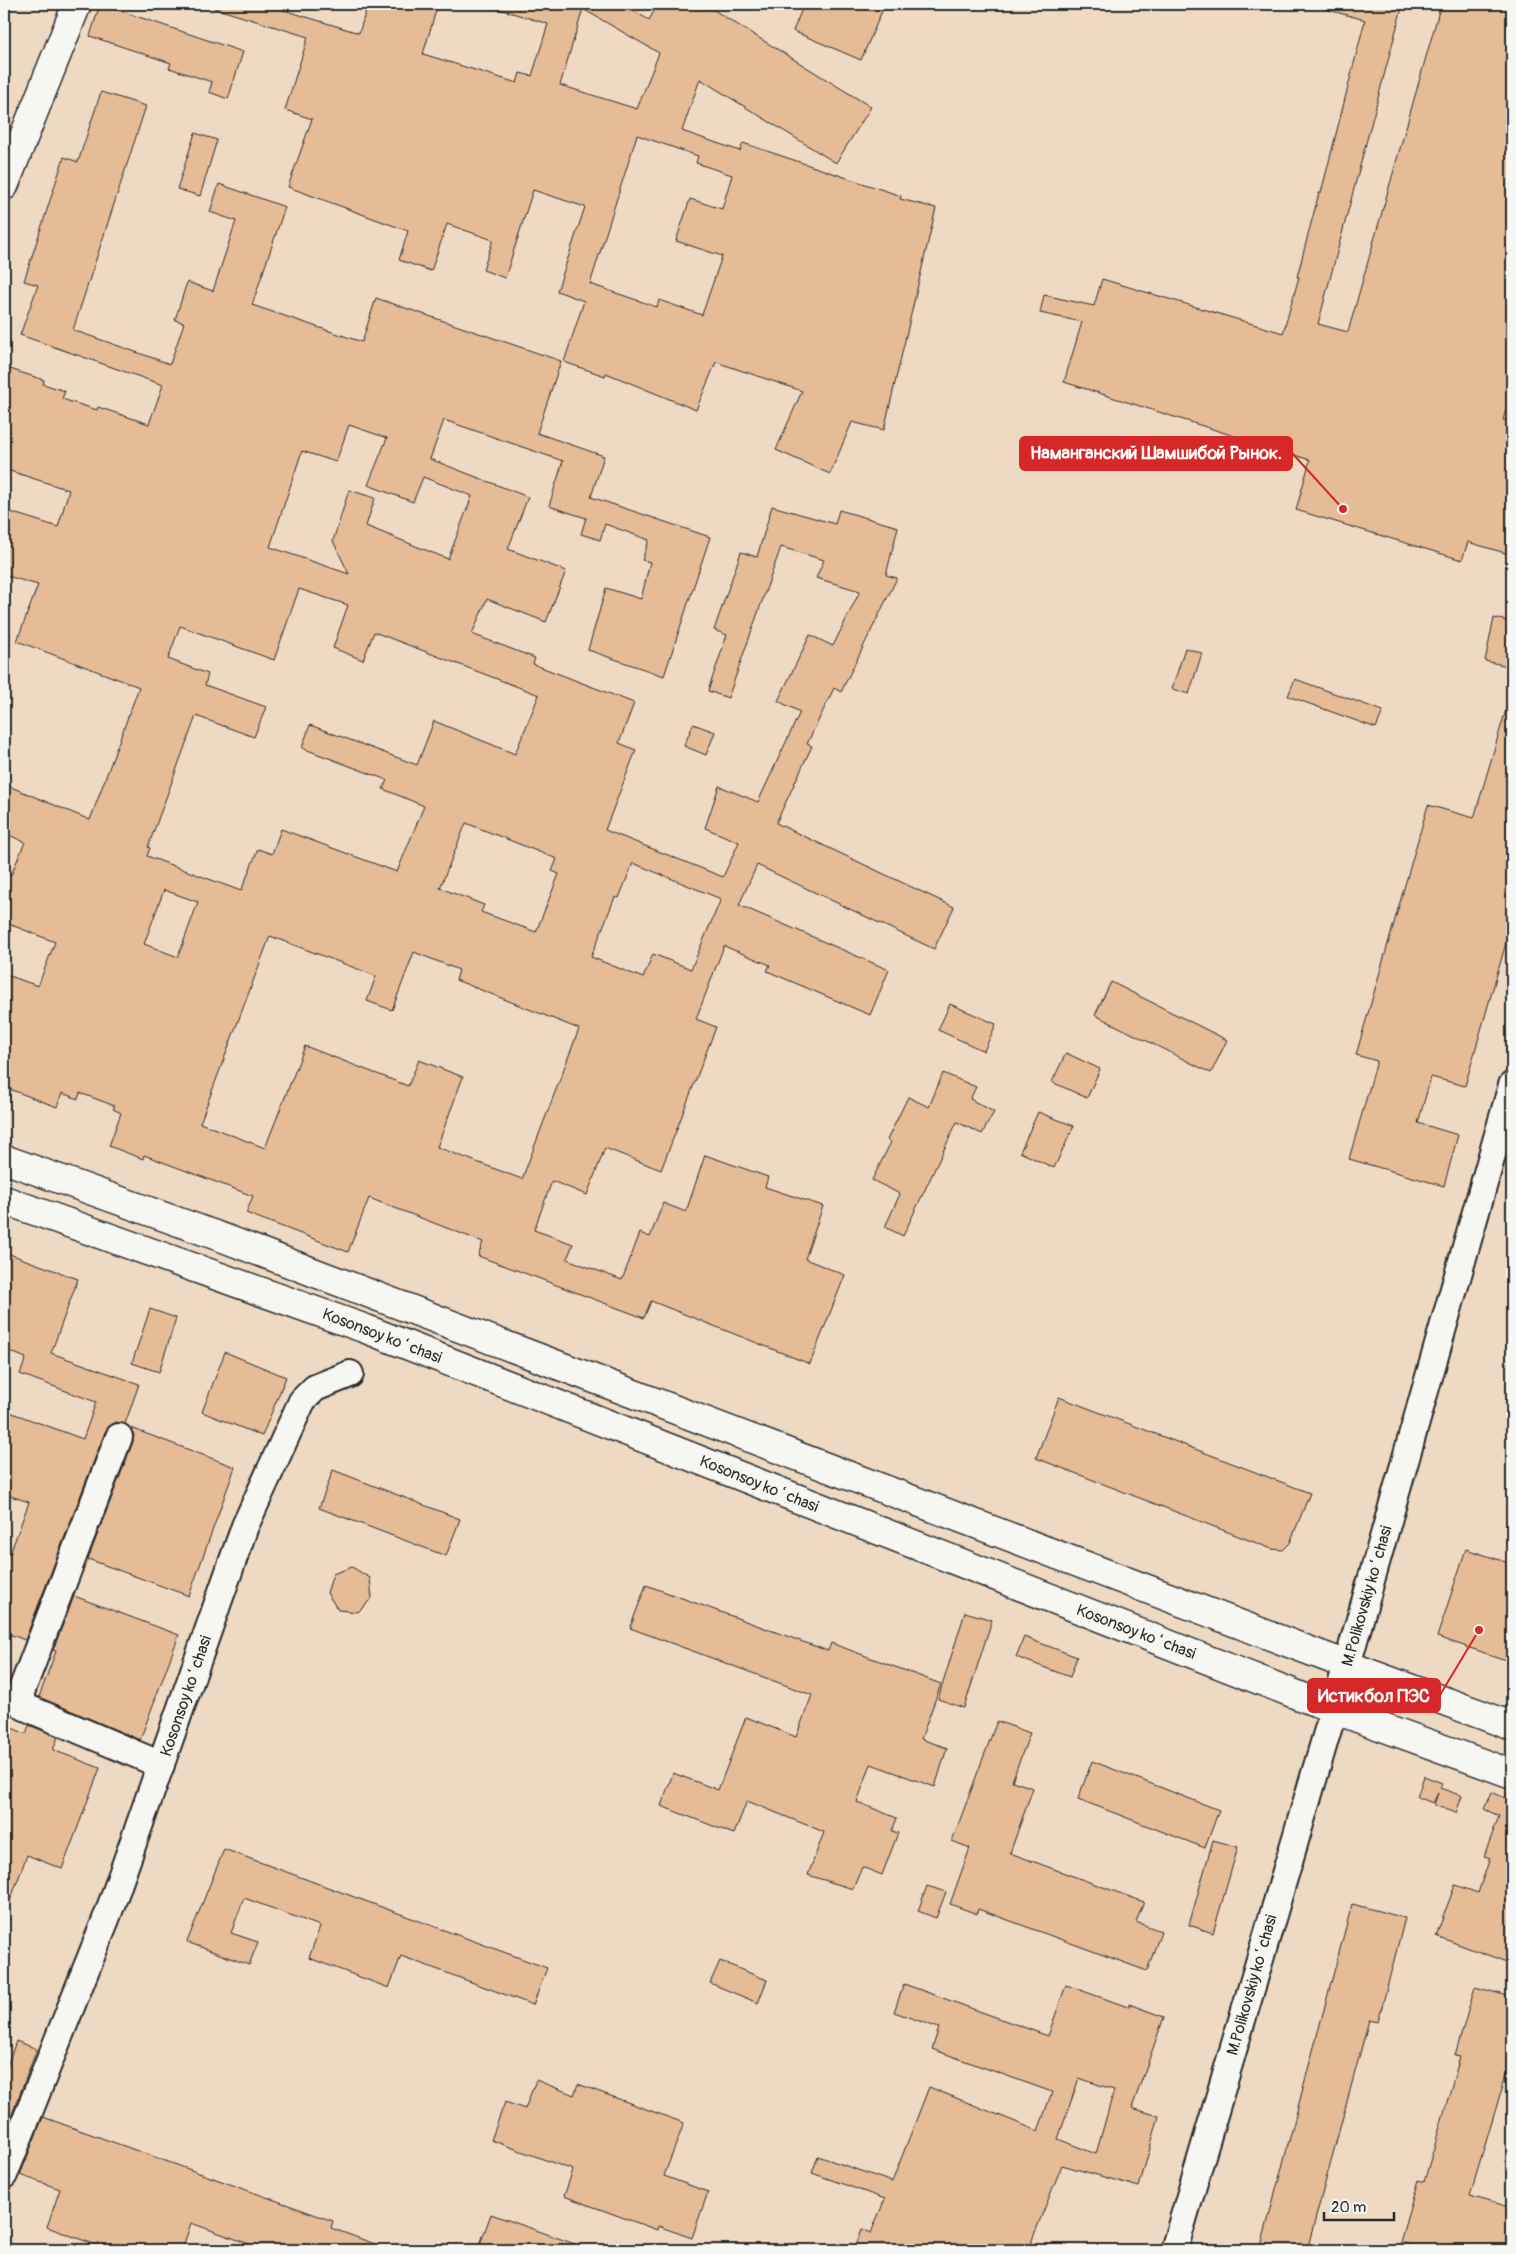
<svg xmlns="http://www.w3.org/2000/svg" width="1516" height="2254" viewBox="0 0 1516 2254" font-family="Pangolin,sans-serif">
<rect width="100%" height="100%" fill="#f1e5d6"/>
<filter id="ink" filterUnits="userSpaceOnUse"><feTurbulence type="fractalNoise" baseFrequency=".02" numOctaves="2"/><feDisplacementMap in="SourceGraphic" scale="10" xChannelSelector="R" yChannelSelector="G"/><feConvolveMatrix kernelMatrix="1 2 1 2 8 2 1 2 1" color-interpolation-filters="sRGB"/></filter>
<g filter="url(#ink)">
<!-- built -->
<rect fill="#eed9c3" x="4" y="4" width="1508" height="2246"/>
<!-- building -->
<g fill="#e6bc96" stroke="#2b2b2b" fill-rule="evenodd">
<path d="M100 4 243 52 228 99 209 92 212 82 169 68 171 63 90 36Z"/>
<path d="M215 4H264L359 33 368 4H438L423 54 517 83 520 73 532 76 548 24 496 8 497 4H622L649 20 658 4H704L871 107 836 163 700 79 682 131 740 151 743 143 901 196 900 199 936 208 884 430 852 422 830 474 776 450 802 391 716 362 696 410 606 373 605 376 564 362 584 301 557 291 585 207 533 190 505 278 483 270 493 240 447 224 431 271 399 260 408 231 288 187 312 119 285 110 308 37 214 8ZM583 9 659 53 637 109 560 85ZM637 135 698 156 696 163 732 175 722 209 690 199 676 241 722 256 702 315 659 300 657 307 590 284Z"/>
<path d="M804 4H885L861 60 793 31Z"/>
<path d="M1326 4H1403L1318 324 1348 332 1441 4H1512V388L1503 420 1512 421V555L1468 542 1462 560 1296 510 1310 460 1064 382 1082 322 1040 313 1044 295 1094 306 1102 279 1283 333 1299 277H1297L1319 193H1321L1365 20 1325 9Z"/>
<path d="M101 92 146 106 73 330 170 364 184 323 175 320 187 282 213 291 236 221 210 212 219 184 285 207 252 305 362 342 376 298 561 361 537 433 604 456 591 497 710 537 664 676 588 650 606 588 641 599 650 562 642 560 649 540 605 524 600 540 581 534 586 518 549 506 563 461 444 420 430 459 528 497 508 549 566 571 546 622 487 599 472 634 535 658 533 664 634 703 619 743 636 750 605 830 723 877 739 842 705 828 719 786 758 802 800 712 778 701 810 635 833 646 860 591 816 578 824 560 781 547 728 698 708 691 727 635 714 630 741 552 757 557 772 506 835 524 839 510 898 527 886 575 897 578 841 692 834 688 807 744 812 746 776 823 954 907 934 949 757 865 739 905 889 970 870 1015 767 971 770 965 724 946 696 1019 716 1027 661 1170 605 1148 587 1195 552 1181 534 1230 573 1244 567 1259 622 1280 640 1233 650 1237 663 1203 686 1212 705 1155 768 1177 765 1187 823 1206 805 1259 845 1275 810 1364 651 1301 644 1318 519 1271 478 1256 483 1242 369 1198 348 1252 246 1213 253 1196 144 1155 143 1159 109 1146 121 1113 113 1109 115 1106 80 1093 78 1099 62 1093 57 1107 4 1087V974L38 986 55 942 4 922V872L11 875 25 842 4 833V784L90 820 139 687 17 641 38 585 4 575V510L58 527 69 490 4 469V367L44 380 43 384 65 391 62 399 97 410 98 407 149 424 163 385 20 335 38 285 24 281 64 157 78 162ZM349 425 387 438 368 485 413 502 423 477 472 496 448 559 366 526 375 498 349 490 333 541 349 574 270 547 302 451 336 462ZM299 589 348 605 333 648 363 660 374 632 539 695 515 754 434 721 417 765 310 725 302 748 387 780 383 789 424 806 397 872 281 829 272 854 258 849 241 891 147 856 150 848 148 847 196 716 254 737 266 707 205 685 208 674 168 659 180 626 274 660ZM466 823 557 859 552 871 559 874 536 932 481 912 484 905 440 888ZM633 863 721 899 691 969 653 954 643 978 591 957 615 897 619 898ZM164 890 198 902 178 957 144 944ZM270 936 376 976 367 1001 392 1010 414 952 459 970 456 980 579 1029 522 1179 437 1147 463 1077 419 1060 408 1086 305 1046 265 1148 200 1123Z"/>
<path d="M195 133 217 140 200 196 177 189Z"/>
<path d="M1494 618 1512 622V667L1485 661Z"/>
<path d="M1185 648 1202 653 1189 694 1172 689Z"/>
<path d="M1295 679 1383 711 1376 728 1288 696Z"/>
<path d="M1507 706H1512V922L1465 1086 1431 1077 1418 1123 1458 1135 1444 1186 1349 1159 1377 1061 1356 1055 1428 805 1474 818Z"/>
<path d="M693 724 715 732 706 755 684 746Z"/>
<path d="M1111 982 1227 1040 1211 1073 1095 1015Z"/>
<path d="M950 1004 996 1024 984 1051 938 1030Z"/>
<path d="M1066 1053 1100 1069 1087 1098 1052 1082Z"/>
<path d="M943 1073 976 1087 970 1099 994 1112 982 1134 957 1122 903 1236 885 1227 900 1194 872 1180 891 1142 887 1140 908 1097 929 1107Z"/>
<path d="M1038 1112 1074 1126 1054 1168 1020 1152Z"/>
<path d="M4 1252 78 1279 51 1353 139 1384 125 1424 116 1422 109 1426 105 1432 25 1640 4 1632V1552L10 1554 29 1502 4 1494V1410L83 1439 96 1402 20 1374 26 1358 4 1349V1308L11 1287 4 1284Z"/>
<path d="M150 1309 176 1318 159 1372 132 1363Z"/>
<path d="M225 1352 286 1377 262 1436 202 1412Z"/>
<path d="M1059 1397 1310 1493 1290 1543 1283 1550 1272 1549 1036 1458Z"/>
<path d="M131 1428 235 1467 189 1596 88 1559 133 1442 134 1435Z"/>
<path d="M333 1470 460 1519 446 1556 319 1508Z"/>
<path d="M1466 1549 1512 1564V1662L1437 1637Z"/>
<path d="M352 1567 370 1578 372 1598 358 1612 338 1610 327 1593 333 1574Z"/>
<path d="M646 1585 828 1651 831 1643 941 1684 921 1739 947 1748 935 1787 871 1764 857 1802 897 1818 892 1831 898 1833 882 1875 862 1867 853 1889 808 1875 824 1832 747 1801 734 1834 661 1806 673 1773 718 1790 746 1717 796 1737 812 1695 630 1628Z"/>
<path d="M74 1596 179 1635 140 1740 39 1697 56 1651 53 1650Z"/>
<path d="M965 1612 992 1620 964 1708 938 1699Z"/>
<path d="M1024 1637 1077 1657 1070 1677 1016 1657Z"/>
<path d="M997 1721 1030 1733 1012 1781 1033 1788 1010 1853 1144 1902 1136 1922 1161 1931 1147 1971 978 1909 977 1914 950 1904 970 1848 952 1841Z"/>
<path d="M29 1725 58 1737 53 1750 100 1768 62 1869 27 1855 6 1912H4V1749L12 1728 26 1734Z"/>
<path d="M1092 1761 1219 1810 1205 1848 1078 1799Z"/>
<path d="M1424 1776 1442 1783 1440 1788 1462 1796 1456 1813 1434 1805 1438 1793 1433 1803 1417 1797Z"/>
<path d="M1509 1789H1512V1964L1436 1936 1455 1885 1478 1893 1490 1858 1484 1856 1499 1816 1484 1809 1492 1792 1505 1798Z"/>
<path d="M1213 1840 1238 1847 1213 1933 1189 1925Z"/>
<path d="M224 1849 547 1968 533 2005 401 1956 389 1988 309 1958 320 1926 244 1898 231 1933 258 1942 249 1965 187 1942Z"/>
<path d="M927 1886 946 1892 936 1918 918 1911Z"/>
<path d="M1352 1904 1405 1918 1378 2022 1369 2020 1307 2250H1260Z"/>
<path d="M720 1961 767 1980 758 2003 710 1983Z"/>
<path d="M904 1984 1048 2036 1066 1985 1128 2007 1129 2004 1164 2017 1132 2108 1159 2116 1139 2187 1062 2165 1028 2250H854L862 2229 871 2233 885 2199 812 2173 818 2156 892 2182 929 2087 1038 2131 1052 2092 932 2049 939 2028 894 2012ZM1079 2078 1114 2090 1096 2154 1058 2139Z"/>
<path d="M1475 1987 1512 1997V2072L1507 2071 1470 2196 1512 2208V2250H1428L1400 2242 1418 2180 1424 2182 1460 2057 1455 2056Z"/>
<path d="M16 2041 37 2049 4 2135V2075Z"/>
<path d="M536 2080 574 2095 578 2084 684 2123 664 2176 708 2192 692 2238 658 2226 657 2230 564 2196 573 2170 491 2140 505 2102 525 2109Z"/>
<path d="M43 2117 333 2221 331 2228 386 2248V2250H266L191 2223 182 2250H110L47 2227 60 2189 20 2175Z"/>
<path d="M491 2214 586 2248V2250H478Z"/>
</g>
<g fill="none" stroke-linecap="round" stroke-linejoin="round">
<!-- street casing -->
<g stroke="#2b2b2b" stroke-width="30">
<g id="street">
<path d="M119 1437 21 1692V1704L25 1707 161 1765"/>
<path d="M4 2175 108 1914 245 1526 302 1401 315 1388 350 1374"/>
<path d="M1174 2250 1347 1665 1512 1085"/>
</g>
</g>
<!-- secondary casing -->
<g stroke="#2b2b2b" stroke-width="31">
<g id="secondary">
<path d="M4 186 77 4"/>
<path d="M4 1159 226 1239 1347 1665 1512 1726"/>
<path d="M4 1200 366 1329 1333 1709 1512 1774"/>
</g>
</g>
<!-- street -->
<use href="#street" stroke="#f6f6f2" stroke-width="26"/>
<!-- secondary -->
<use href="#secondary" stroke="#f6f6f2" stroke-width="28"/>
</g>
</g>
<g text-anchor="middle" dominant-baseline="central" stroke-width="4" stroke-linejoin="round" paint-order="stroke">
<!-- street labels -->
<g font-size="16" fill="#2b2b2b" stroke="#f6f6f2">
<text transform="translate(382 1336) rotate(21)">Kosonsoy koʻchasi</text>
<text transform="translate(759 1484) rotate(22)">Kosonsoy koʻchasi</text>
<text transform="translate(1367 1596) rotate(-74)">M.Polikovskiy koʻchasi</text>
<text transform="translate(1136 1632) rotate(21)">Kosonsoy koʻchasi</text>
<text transform="translate(186 1696) rotate(-71)">Kosonsoy koʻchasi</text>
<text transform="translate(1252 1985) rotate(-74)">M.Polikovskiy koʻchasi</text>
</g>
</g>
<!-- callouts -->
<path fill="none" stroke="#d62828" stroke-width="2" d="M1343 509L1292 453M1479 1630L1440 1695"/>
<g fill="#d62828" stroke="#f6f6f2" stroke-width="2">
<circle cx="1343" cy="509" r="5"/>
<circle cx="1479" cy="1630" r="5"/>
</g>
<g fill="#d62828" stroke="#d62828" stroke-width="2">
<rect x="1020" y="437" width="272" height="33" rx="5"/>
<rect x="1308" y="1679" width="132" height="33" rx="5"/>
</g>
<g font-size="18" text-anchor="middle" font-weight="bold" fill="#fff">
<text x="1156" y="459">Наманганский Шамшибой Рынок.</text>
<text x="1374" y="1702">Истикбол ПЭС</text>
</g>
<!-- margin -->
<rect width="1516" height="2254" fill="none" stroke="#f6f6f2" stroke-width="20"/>
<rect x="10" y="10" width="1496" height="2234" fill="none" stroke="#2b2b2b" stroke-width="2" filter="url(#ink)"/>
<!-- scale -->
<path d="M1324 2212v8h70v-8" fill="none" stroke="#2b2b2b" stroke-width="2.5"/>
<text x="1331" y="2212" font-size="15" fill="#2b2b2b" stroke="#f6f6f2" stroke-width="4" paint-order="stroke">20 m</text>
</svg>
